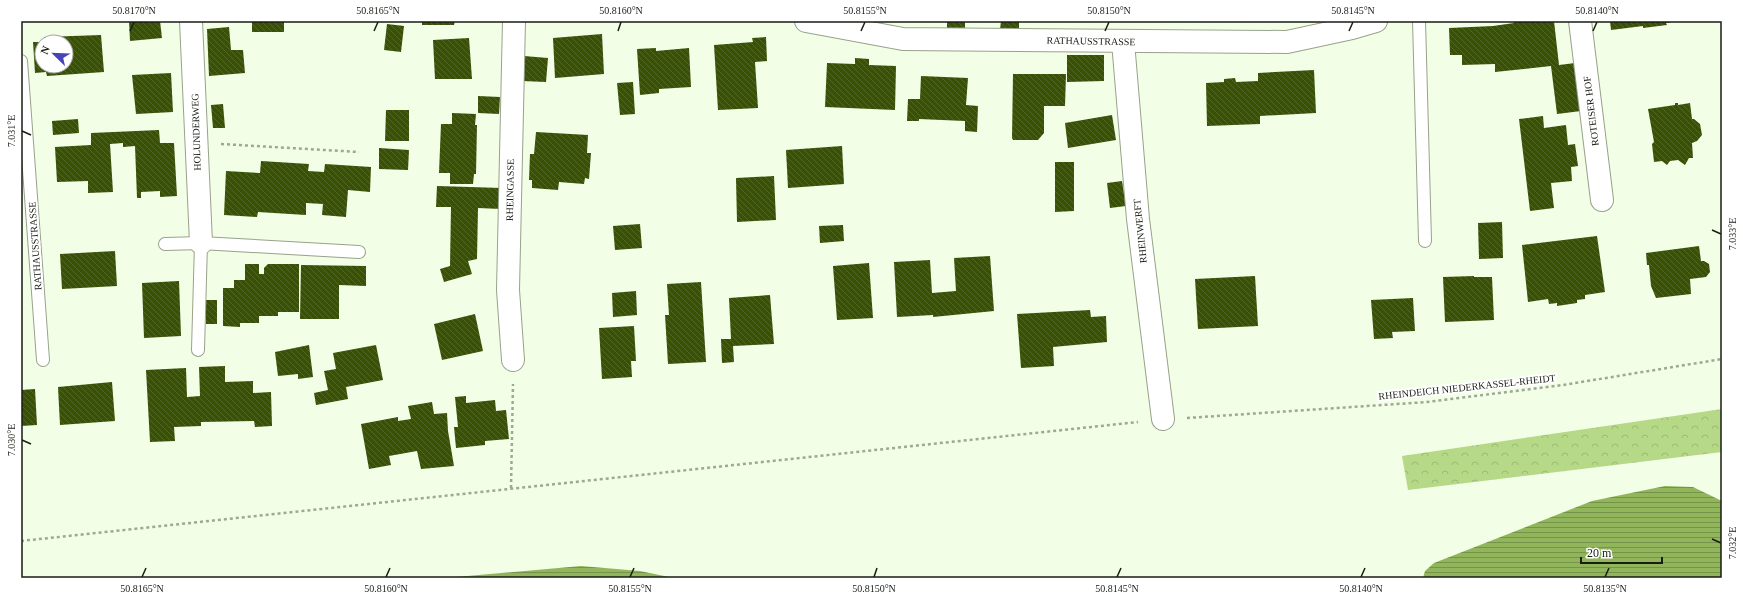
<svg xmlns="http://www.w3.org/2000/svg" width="1743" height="599" viewBox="0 0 1743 599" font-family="Georgia,serif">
<defs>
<pattern id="forest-crowns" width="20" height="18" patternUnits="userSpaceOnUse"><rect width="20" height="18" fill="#b5d986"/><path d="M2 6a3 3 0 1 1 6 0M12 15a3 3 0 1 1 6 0" fill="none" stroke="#9bba73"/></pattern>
<pattern id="water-rules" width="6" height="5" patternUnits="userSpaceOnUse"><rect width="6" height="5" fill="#90b55a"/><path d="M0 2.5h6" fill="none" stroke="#759349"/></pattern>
<pattern id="building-back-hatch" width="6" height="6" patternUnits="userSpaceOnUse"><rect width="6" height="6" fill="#385105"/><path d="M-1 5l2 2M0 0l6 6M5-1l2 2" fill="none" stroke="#526629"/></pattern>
</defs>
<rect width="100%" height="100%" fill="#f2fee5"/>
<!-- forest -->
<path fill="url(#forest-crowns)" d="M1722 409V452L1408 490 1402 456Z"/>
<!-- water -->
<g fill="url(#water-rules)">
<path d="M1665 486 1693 487 1722 501V578H1423L1425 571 1434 563 1592 501Z"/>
<path d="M581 566 640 571 674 578H444Z"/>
</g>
<!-- building -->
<g fill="url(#building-back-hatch)">
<path d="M129 21H160L162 38 130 41Z"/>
<rect x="252" y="21" width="32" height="11"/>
<path d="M422 21H455L454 25H422Z"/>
<rect x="947" y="21" width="18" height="7"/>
<path d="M1001 21H1019V30H1000Z"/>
<path d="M1514 21H1554L1559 65 1575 63 1581 111 1557 114 1551 66 1495 72V64L1462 65V55H1450L1449 28 1493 26 1514 23Z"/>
<path d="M1610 21H1672V22L1666 23 1667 25 1643 28V26L1611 30Z"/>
<path d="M387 24 404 26 401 52 384 50Z"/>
<path d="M229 27 231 50H243L245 73 209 76 207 29Z"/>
<path d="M602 34 604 74 555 78 553 38Z"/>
<path d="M101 35 104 72 47 76 46 72 35 73 33 42H42V66H66V42H44V37Z"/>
<path d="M766 37 767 61 755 62 758 108 718 110 714 45 753 42 752 38Z"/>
<path d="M469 38 472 79H435L433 40Z"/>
<path d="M656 48V51L689 48 691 87 659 89V93L640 95 637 49Z"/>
<path d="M1067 55H1104V81L1067 82Z"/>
<path d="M524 56 548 58 546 82 522 81Z"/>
<path d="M855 58 869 59V65L896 66 895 110 825 107 827 63 855 64Z"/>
<path d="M1314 70 1316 113 1260 116V124L1207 126 1206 83 1224 82V79L1235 78 1236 82 1258 81V73Z"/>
<path d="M171 73 173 112 136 114 132 75Z"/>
<path d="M1013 74H1066L1065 106H1044V133L1038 140H1013L1012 138Z"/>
<path d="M921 76 968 78 966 105 978 106 977 132 965 131V121L919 119V121H907L908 99H920Z"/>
<path d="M633 82 635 114 620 115 617 83Z"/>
<path d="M478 96 500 97 499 114 478 113Z"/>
<path d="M1675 103H1678V105L1690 103 1692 119H1694L1700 124 1702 135 1697 141 1692 143 1693 158H1689L1685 165 1678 160 1670 161 1667 165 1662 161 1654 162 1652 144 1654 142 1648 109 1675 105Z"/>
<path d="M223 104 225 128H213L211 105Z"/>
<path d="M386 110H409V141H385Z"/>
<path d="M452 113 476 114 475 125H477L476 174H474L473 184H450V173H439L441 124H452Z"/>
<path d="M1112 115 1116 140 1068 148 1065 123Z"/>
<path d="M1543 116 1544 128 1566 125 1568 145 1575 144 1578 166 1571 167 1572 181 1551 183 1554 208 1530 211 1519 119Z"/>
<path d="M78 119 79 133 53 135 52 121Z"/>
<path d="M159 130 160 143H174L177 196 160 197V191L141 192V198H137L135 146 123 147V143L110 144 113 192 88 193V181L57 182 55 147 91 145V133Z"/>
<path d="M536 132 588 135 587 153H591L589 179 585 178 584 184 559 182 558 190 532 188V180H529L530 154H534Z"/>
<path d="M842 146 844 184 788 188 786 150Z"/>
<path d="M379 148 409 150 408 170 379 169Z"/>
<path d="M261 161 309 164 308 171 324 172 325 164 371 167 370 192 348 190 346 217 322 215 323 204 306 203V215L258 212 257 217 224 215 226 171 260 173Z"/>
<path d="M1055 162H1074V211L1055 212Z"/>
<path d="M774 176 776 220 737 222 736 178Z"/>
<path d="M1122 181 1126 206 1110 208 1107 183Z"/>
<path d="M437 186 502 188 501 209 478 208 477 259 468 261 472 274 444 282 440 269 450 266 451 207H436Z"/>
<path d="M1502 222 1503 258 1479 259 1478 223Z"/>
<path d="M640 224 642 248 615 250 613 226Z"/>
<path d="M843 225 844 241 820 243 819 226Z"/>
<path d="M1597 236 1605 292 1585 295V299L1577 300V303L1557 306V303L1549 304 1548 299 1528 302 1522 245Z"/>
<path d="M1699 246 1701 261H1704L1709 264 1710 272 1706 277 1690 279 1691 294 1656 298 1651 286 1649 265H1647L1646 253Z"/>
<path d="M115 251 117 286 62 289 60 254Z"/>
<path d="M990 256 994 311 933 317V315L897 317 894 262 930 260 932 293 956 291 954 258Z"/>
<path d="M869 263 873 318 837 320 833 266Z"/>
<path d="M245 264H259V274H264V268L268 264H299V312H278V316H259V323H240V327L223 326V288H234V280H245Z"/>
<path d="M301 265 366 266V286L339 285V319H300Z"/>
<path d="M1255 276 1258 326 1198 329 1195 279Z"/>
<path d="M1474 276V277H1492L1494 320 1445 322 1443 277Z"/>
<path d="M179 281 181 336 144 338 142 283Z"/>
<path d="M701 282 706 362 668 364 665 315H669L667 284Z"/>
<path d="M636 291 637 315 613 317 612 293Z"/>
<path d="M770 295 774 344 733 346 734 362 722 363 721 339H731L729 298Z"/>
<path d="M1413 298 1415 331 1392 332 1393 338 1374 339 1371 300Z"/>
<rect x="206" y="300" width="11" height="24"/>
<path d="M1090 310 1091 317 1106 316 1107 342 1053 347 1054 366 1021 368 1017 314Z"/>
<path d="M475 314 483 351 442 360 434 324Z"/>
<path d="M634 326 636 361H631L632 377 602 379 599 328Z"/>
<path d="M309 345 313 377 298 379V374L278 376 275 352Z"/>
<path d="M376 345 383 380 346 387 348 399 316 405 314 393 328 390 324 371 336 369 333 353Z"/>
<path d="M225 366V382L253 381V393L271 392 272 426 255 427 254 421 201 422V426L174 427 175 441 150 442 146 370 186 368 187 397 200 396 199 367Z"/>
<path d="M112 382 115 421 60 425 58 387Z"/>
<path d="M35 389 37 425 21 426V390Z"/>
<path d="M466 396V403L495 400 496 411 506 410 509 439 485 441V445L456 448 454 427H458L455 397Z"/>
<path d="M432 402 434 414 447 413 448 431 454 466 421 469 417 451 389 456 391 465 369 469 361 424 398 417V421L411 419 408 406Z"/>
</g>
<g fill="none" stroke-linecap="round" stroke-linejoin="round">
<!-- lane casing -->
<g stroke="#98a28b" stroke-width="14">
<g id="lane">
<path d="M1419 21 1425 241"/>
<path d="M21 61 43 360"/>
<path d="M165 244 201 243 359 252"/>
<path d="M198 350 201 243"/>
</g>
</g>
<!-- street casing -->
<g stroke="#98a28b" stroke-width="24">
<g id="street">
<path d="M191 21 201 243"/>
<path d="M806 21 903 39 1287 42 1352 28 1376 21"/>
<path d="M1580 21 1602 200"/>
<path d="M1123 42 1138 219 1163 419"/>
<path d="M513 360 508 290 514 21"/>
</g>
</g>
<!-- path -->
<g stroke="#9fa895" stroke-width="2.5" stroke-dasharray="3 3" stroke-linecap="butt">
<path d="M221 144 359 152"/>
<path d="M1187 418 1427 402 1563 385 1722 359"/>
<path d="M511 488 513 384"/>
<path d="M21 541 1138 422"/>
</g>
<!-- lane -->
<use href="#lane" stroke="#fff" stroke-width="12"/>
<!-- street -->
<use href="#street" stroke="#fff" stroke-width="22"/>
</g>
<!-- ticks -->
<path fill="none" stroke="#191d14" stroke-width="1.5" d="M130 31 134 22M374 31 378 22M618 31 621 22M861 31 865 22M1105 31 1109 22M1349 31 1353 22M1593 31 1597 22M22 131 31 135M1712 230 1721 234M22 440 31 444M1712 539 1721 543M142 577 146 568M386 577 390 568M630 577 634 568M874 577 877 568M1117 577 1121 568M1361 577 1365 568M1605 577 1609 568"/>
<g text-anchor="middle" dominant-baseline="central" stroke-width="4" stroke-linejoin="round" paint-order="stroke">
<!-- street labels -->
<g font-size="10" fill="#191d14" stroke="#fff">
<text transform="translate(1091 41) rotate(1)">RATHAUSSTRASSE</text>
<text transform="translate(1591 111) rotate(-97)">ROTEISER HOF</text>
<text transform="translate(196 132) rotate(-92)">HOLUNDERWEG</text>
<text transform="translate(510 190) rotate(-89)">RHEINGASSE</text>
<text transform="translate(1140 231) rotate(-96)">RHEINWERFT</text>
<text transform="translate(35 246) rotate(-94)">RATHAUSSTRASSE</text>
<text transform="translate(1467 387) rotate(-6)">RHEINDEICH NIEDERKASSEL-RHEIDT</text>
</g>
</g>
<!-- border -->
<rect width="1743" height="599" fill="none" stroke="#ffffff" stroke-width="44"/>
<!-- north arrow -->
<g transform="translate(54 54) rotate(293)"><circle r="19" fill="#ffffff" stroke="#a3a5a1"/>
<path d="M0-3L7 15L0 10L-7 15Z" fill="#4744ba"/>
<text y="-6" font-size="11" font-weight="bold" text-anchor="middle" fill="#191d14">N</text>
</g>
<!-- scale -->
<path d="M1581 557v6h81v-6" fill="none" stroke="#191d14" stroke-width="2"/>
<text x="1587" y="557" font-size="12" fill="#191d14" stroke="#ffffff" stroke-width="3" paint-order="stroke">20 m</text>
<rect x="22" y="22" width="1699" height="555" fill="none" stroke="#191d14" stroke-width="1.5"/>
<g font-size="10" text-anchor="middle" fill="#191d14">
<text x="134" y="14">50.8170°N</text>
<text x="378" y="14">50.8165°N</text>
<text x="621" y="14">50.8160°N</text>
<text x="865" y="14">50.8155°N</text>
<text x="1109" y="14">50.8150°N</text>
<text x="1353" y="14">50.8145°N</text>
<text x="1597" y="14">50.8140°N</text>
<text transform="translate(11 131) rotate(-90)" y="4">7.031°E</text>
<text transform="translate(1732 234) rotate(-90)" y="4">7.033°E</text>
<text transform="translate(11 440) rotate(-90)" y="4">7.030°E</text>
<text transform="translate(1732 543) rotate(-90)" y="4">7.032°E</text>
<text x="142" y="592">50.8165°N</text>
<text x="386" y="592">50.8160°N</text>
<text x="630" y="592">50.8155°N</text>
<text x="874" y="592">50.8150°N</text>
<text x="1117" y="592">50.8145°N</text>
<text x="1361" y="592">50.8140°N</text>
<text x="1605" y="592">50.8135°N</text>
</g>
</svg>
